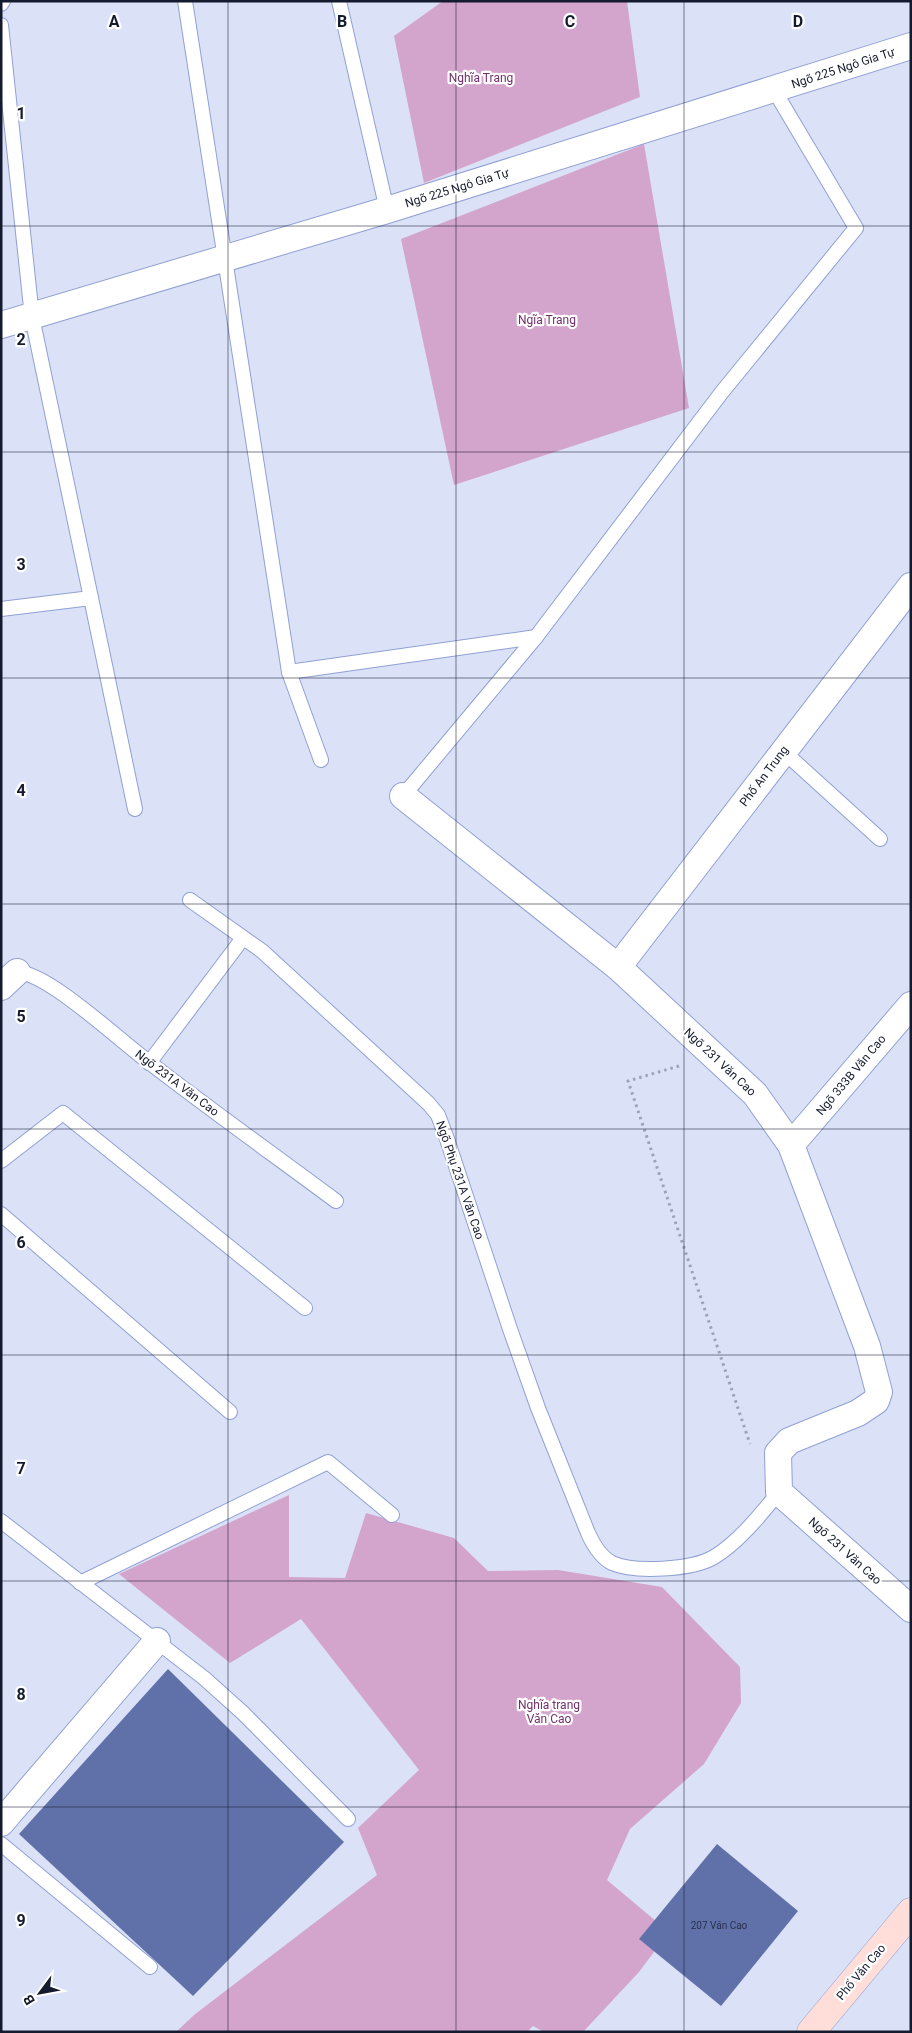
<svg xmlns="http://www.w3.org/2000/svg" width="912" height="2033" viewBox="0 0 912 2033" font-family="Roboto,sans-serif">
<rect width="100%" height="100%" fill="#dbe2f8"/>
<!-- green -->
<g fill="#d3a5cd">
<path d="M443 1H627L640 97 424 183 394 36Z"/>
<path d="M644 144 689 408 454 485 401 239Z"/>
<path d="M289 1495V1577L345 1578 366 1513 454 1538 488 1571 558 1570 662 1587 740 1667 741 1703 704 1764 630 1829 607 1880 669 1932 639 1972 583 2032H544L533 2026 527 2032H176L194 2015 377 1875 358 1828 419 1770 301 1619 230 1663 119 1574Z"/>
</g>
<!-- building -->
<g fill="#6071aa">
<path d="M168 1669 344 1842 193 1996 19 1834Z"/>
<path d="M717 1844 798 1911 721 2006 639 1939Z"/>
</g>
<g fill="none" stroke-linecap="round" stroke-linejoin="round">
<!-- lane casing -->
<g stroke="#90a0d3" stroke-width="16">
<g id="lane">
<path d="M185 1 289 672 321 760"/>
<path d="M339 1 387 210"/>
<path d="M1 4 3 1"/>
<path d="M1 25 32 317 91 598 1 609"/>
<path d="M91 598 135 809"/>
<path d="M289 672 536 637"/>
<path d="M783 751 880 839"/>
<path d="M403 796 536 637 722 392 856 228 774 90"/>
<path d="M190 900 262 951 428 1103 438 1115 447 1139 510 1329 538 1408 588 1533C593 1544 600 1557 612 1563 634 1573 692 1570 714 1557 738 1543 761 1514 779 1492"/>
<path d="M17 972C49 973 121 1042 150 1063 211 1110 274 1155 336 1201"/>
<path d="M149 1063 243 938"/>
<path d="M1 1161 63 1113 305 1308"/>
<path d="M1 1214 230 1412"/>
<path d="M1 1521 204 1678 243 1713 348 1819"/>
<path d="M80 1583 328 1462 392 1515"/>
<path d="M1 1844 150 1967"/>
</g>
</g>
<!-- street casing -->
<g stroke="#90a0d3" stroke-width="28">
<g id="street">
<path d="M1 325 387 210 911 46"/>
<path d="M403 796 618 967 755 1094 791 1145 867 1346 879 1392 876 1401 858 1413 789 1441 778 1453 779 1492 911 1609"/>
<path d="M618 967 911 586"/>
<path d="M1 987 17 972"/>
<path d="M791 1145 911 1005"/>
<path d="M1 1823 157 1641"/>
</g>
</g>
<!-- secondary casing -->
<g stroke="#90a0d3" stroke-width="29">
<path id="secondary" d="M811 2032 911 1912"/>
</g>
<!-- path -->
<path stroke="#9ca3b8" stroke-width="3" stroke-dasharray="2.5 4" stroke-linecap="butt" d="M679 1066 628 1081 750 1444"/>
<!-- lane -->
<use href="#lane" stroke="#fff" stroke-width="14"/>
<!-- street -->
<use href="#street" stroke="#fff" stroke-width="26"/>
<!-- secondary -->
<use href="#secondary" stroke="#ffddd8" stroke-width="28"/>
</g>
<!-- grid -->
<path fill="none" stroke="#151b2e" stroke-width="1" stroke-opacity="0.55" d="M228 1V2032M456 1V2032M684 1V2032M1 226H911M1 452H911M1 678H911M1 904H911M1 1129H911M1 1355H911M1 1581H911M1 1807H911"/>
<g text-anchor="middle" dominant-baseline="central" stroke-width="4.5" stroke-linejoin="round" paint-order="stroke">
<!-- number labels -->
<g font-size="10" fill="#28304d">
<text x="719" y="1925">207 Văn Cao</text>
</g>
<!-- street labels -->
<g font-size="12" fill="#151b2e" stroke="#fff">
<text transform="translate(843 68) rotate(-18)">Ngõ 225 Ngô Gia Tự</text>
<text transform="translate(457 188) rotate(-17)">Ngõ 225 Ngô Gia Tự</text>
<text transform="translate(764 776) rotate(-53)">Phố An Trung</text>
<text transform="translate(720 1062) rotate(43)">Ngõ 231 Văn Cao</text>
<text transform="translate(851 1075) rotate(-50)">Ngõ 333B Văn Cao</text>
<text transform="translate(177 1083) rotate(37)">Ngõ 231A Văn Cao</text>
<text transform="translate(460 1180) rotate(71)">Ngõ Phụ 231A Văn Cao</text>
<text transform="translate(845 1551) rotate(42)">Ngõ 231 Văn Cao</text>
<text transform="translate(861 1972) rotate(-50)">Phố Văn Cao</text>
</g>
<!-- park labels -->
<g font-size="12" fill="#72306c" stroke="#fff">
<text x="481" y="78">Nghĩa Trang</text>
<text x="547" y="320">Ngĩa Trang</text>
<text x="549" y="1705">Nghĩa trang<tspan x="549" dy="14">Văn Cao</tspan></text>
</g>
</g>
<g font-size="16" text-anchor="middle" font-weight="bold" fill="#151b2e" stroke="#fff" stroke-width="4.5" stroke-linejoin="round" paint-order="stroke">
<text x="114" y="27">A</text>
<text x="342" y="27">B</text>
<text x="570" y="27">C</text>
<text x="798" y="27">D</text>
<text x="21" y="119">1</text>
<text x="21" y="345">2</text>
<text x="21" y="570">3</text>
<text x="21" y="796">4</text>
<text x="21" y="1022">5</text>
<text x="21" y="1248">6</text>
<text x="21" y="1474">7</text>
<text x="21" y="1700">8</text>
<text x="21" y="1926">9</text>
</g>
<!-- border -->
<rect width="912" height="2033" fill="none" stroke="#151b2e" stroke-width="5"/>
<!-- north arrow -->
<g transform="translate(40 1993) rotate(238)" stroke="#ffffff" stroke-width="4" paint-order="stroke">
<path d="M0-4L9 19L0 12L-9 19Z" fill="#151b2e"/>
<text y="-8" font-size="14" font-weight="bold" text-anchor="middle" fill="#151b2e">B</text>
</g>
</svg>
